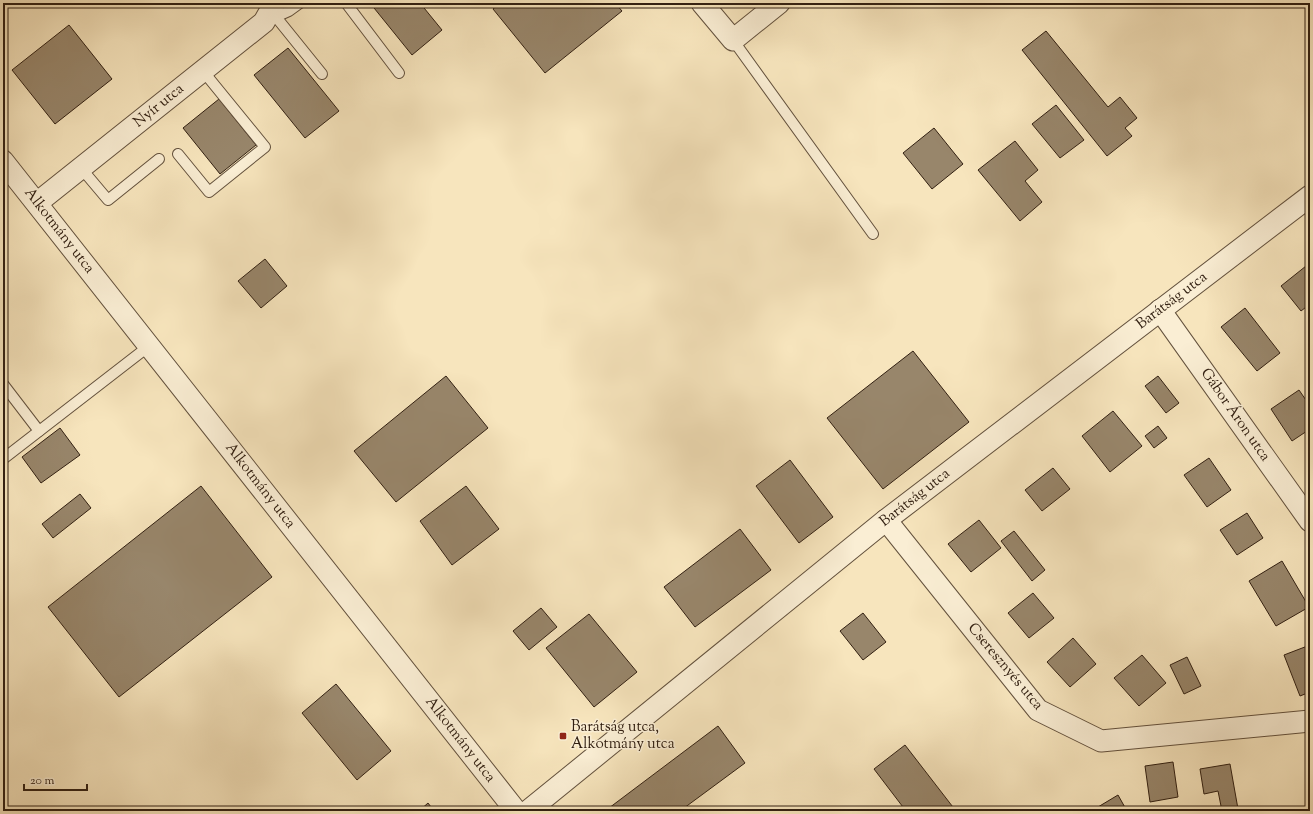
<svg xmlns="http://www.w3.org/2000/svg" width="1313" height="814" viewBox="0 0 1313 814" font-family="'Sorts Mill Goudy',serif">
<rect width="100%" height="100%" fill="#f7e5bd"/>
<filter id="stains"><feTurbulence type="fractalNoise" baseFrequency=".005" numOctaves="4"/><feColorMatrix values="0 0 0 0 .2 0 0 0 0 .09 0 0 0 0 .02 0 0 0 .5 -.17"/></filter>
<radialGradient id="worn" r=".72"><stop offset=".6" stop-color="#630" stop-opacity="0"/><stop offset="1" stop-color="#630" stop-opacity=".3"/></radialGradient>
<!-- building -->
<g fill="#98866b" stroke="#322012">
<path d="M370 3H420L442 30 412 55Z"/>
<path d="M500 3H615L622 11 545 73 493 9Z"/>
<path d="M69 25 112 79 55 124 12 70Z"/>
<path d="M1046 31 1108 107 1120 97 1137 118 1125 128 1132 136 1107 156 1022 50Z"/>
<path d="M288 48 339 111 305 138 254 75Z"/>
<path d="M219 99 256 145 220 174 183 128Z"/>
<path d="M1056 105 1084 140 1060 158 1032 124Z"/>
<path d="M934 128 963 164 932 189 903 153Z"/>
<path d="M1015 141 1038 170 1025 181 1042 202 1020 221 978 170Z"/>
<path d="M265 259 287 286 261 308 238 281Z"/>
<path d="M1306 266 1310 271V304L1301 311 1281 286Z"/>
<path d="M1245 308 1280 353 1257 371 1221 327Z"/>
<path d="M913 351 969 422 883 489 827 418Z"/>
<path d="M446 376 488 428 396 502 354 451Z"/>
<path d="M1158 376 1179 403 1166 413 1145 386Z"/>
<path d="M1299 390 1310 406V429L1292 441 1271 409Z"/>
<path d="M1113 411 1142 446 1110 472 1082 436Z"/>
<path d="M1158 426 1167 438 1154 448 1145 436Z"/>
<path d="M60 428 80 455 41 483 22 457Z"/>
<path d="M1209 458 1231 490 1207 507 1184 475Z"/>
<path d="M790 460 833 517 799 543 756 486Z"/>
<path d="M1053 468 1070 489 1042 511 1025 490Z"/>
<path d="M201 486 272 577 119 697 48 607Z"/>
<path d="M466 486 499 529 452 565 420 521Z"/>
<path d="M80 494 91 508 53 538 42 524Z"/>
<path d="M1247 513 1263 538 1237 555 1220 530Z"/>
<path d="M979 520 1001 548 971 572 948 544Z"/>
<path d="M740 529 771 570 695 627 664 587Z"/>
<path d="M1014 531 1045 570 1032 581 1001 541Z"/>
<path d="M1282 561 1309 607 1276 626 1249 581Z"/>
<path d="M1033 593 1054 618 1029 638 1008 613Z"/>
<path d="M541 608 557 627 529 650 513 631Z"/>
<path d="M863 613 886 642 863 660 840 631Z"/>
<path d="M589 614 637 672 594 707 546 648Z"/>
<path d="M1073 638 1096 664 1070 687 1047 662Z"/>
<path d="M1310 645V692L1300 696 1284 655Z"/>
<path d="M1142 655 1166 683 1139 706 1114 678Z"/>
<path d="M1187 657 1201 686 1184 694 1170 665Z"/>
<path d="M336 684 391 751 357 780 302 713Z"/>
<path d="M718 726 745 763 680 811H605Z"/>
<path d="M905 745 956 811H906L874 769Z"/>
<path d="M1173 762 1178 797 1150 802 1145 766Z"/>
<path d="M1230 764 1238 809 1222 811 1218 791 1204 794 1200 769Z"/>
<path d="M1118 795 1127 811H1101L1098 807Z"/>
<path d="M428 803 434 811H419Z"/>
<path d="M1098 807 1101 811H1090Z"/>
</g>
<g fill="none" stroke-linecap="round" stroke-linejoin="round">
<!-- service casing -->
<g stroke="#63513d" stroke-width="12">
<g id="service">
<path d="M346 3 399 73"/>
<path d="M276 17 322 74"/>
<path d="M271 19 289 11 300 3"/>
<path d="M733 40 873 234"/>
<path d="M178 154 209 192 265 147 203 71"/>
<path d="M81 168 108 200 159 159"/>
<path d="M3 384 39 431"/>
<path d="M3 459 149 346"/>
</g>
</g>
<!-- minor casing -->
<g stroke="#63513d" stroke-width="23">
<g id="minor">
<path d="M702 3 733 40 779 3"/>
<path d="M3 161 516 811"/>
<path d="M37 203 264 22 273 6 272 3"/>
<path d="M1160 310 1310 521"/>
<path d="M886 520 1038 710 1101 741 1310 721"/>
<path d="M528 811 886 520 1310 196"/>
</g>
</g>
<!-- service -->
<use href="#service" stroke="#faeed4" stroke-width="10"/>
<!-- minor -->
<use href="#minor" stroke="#faeed4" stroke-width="21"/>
</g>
<!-- markers -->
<rect fill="#8f2418" stroke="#faeed4" stroke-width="1.5" x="559" y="732" width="8" height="8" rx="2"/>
<g text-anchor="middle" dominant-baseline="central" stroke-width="3" stroke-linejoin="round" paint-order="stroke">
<!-- street labels -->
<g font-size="15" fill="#322012" stroke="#faeed4">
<text transform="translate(159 106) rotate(-39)">Nyír utca</text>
<text transform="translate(59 231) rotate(52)">Alkotmány utca</text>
<text transform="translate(1172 301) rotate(-37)">Barátság utca</text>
<text transform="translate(1235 415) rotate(55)">Gábor Áron utca</text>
<text transform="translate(260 486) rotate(52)">Alkotmány utca</text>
<text transform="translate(915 498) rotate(-38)">Barátság utca</text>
<text transform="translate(1005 667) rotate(50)">Cseresznyés utca</text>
<text transform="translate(460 740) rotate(52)">Alkotmány utca</text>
</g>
<!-- poi labels -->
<g font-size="15" fill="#322012" stroke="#faeed4" text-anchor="start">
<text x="571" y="727">Barátság utca,<tspan x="571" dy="17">Alkotmány utca</tspan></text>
</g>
</g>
<!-- margin -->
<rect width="1313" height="814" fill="none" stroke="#f7e5bd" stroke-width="16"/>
<rect x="4" y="4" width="1305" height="806" fill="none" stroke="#322012" stroke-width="2"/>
<rect x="8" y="8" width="1297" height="798" fill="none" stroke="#322012"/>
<!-- scale -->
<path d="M24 784v6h63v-6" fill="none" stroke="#322012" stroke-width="2"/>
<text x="30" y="784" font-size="12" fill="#322012" stroke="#faeed4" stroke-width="3" paint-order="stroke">20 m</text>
<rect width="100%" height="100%" filter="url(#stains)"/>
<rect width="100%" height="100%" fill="url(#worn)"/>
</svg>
